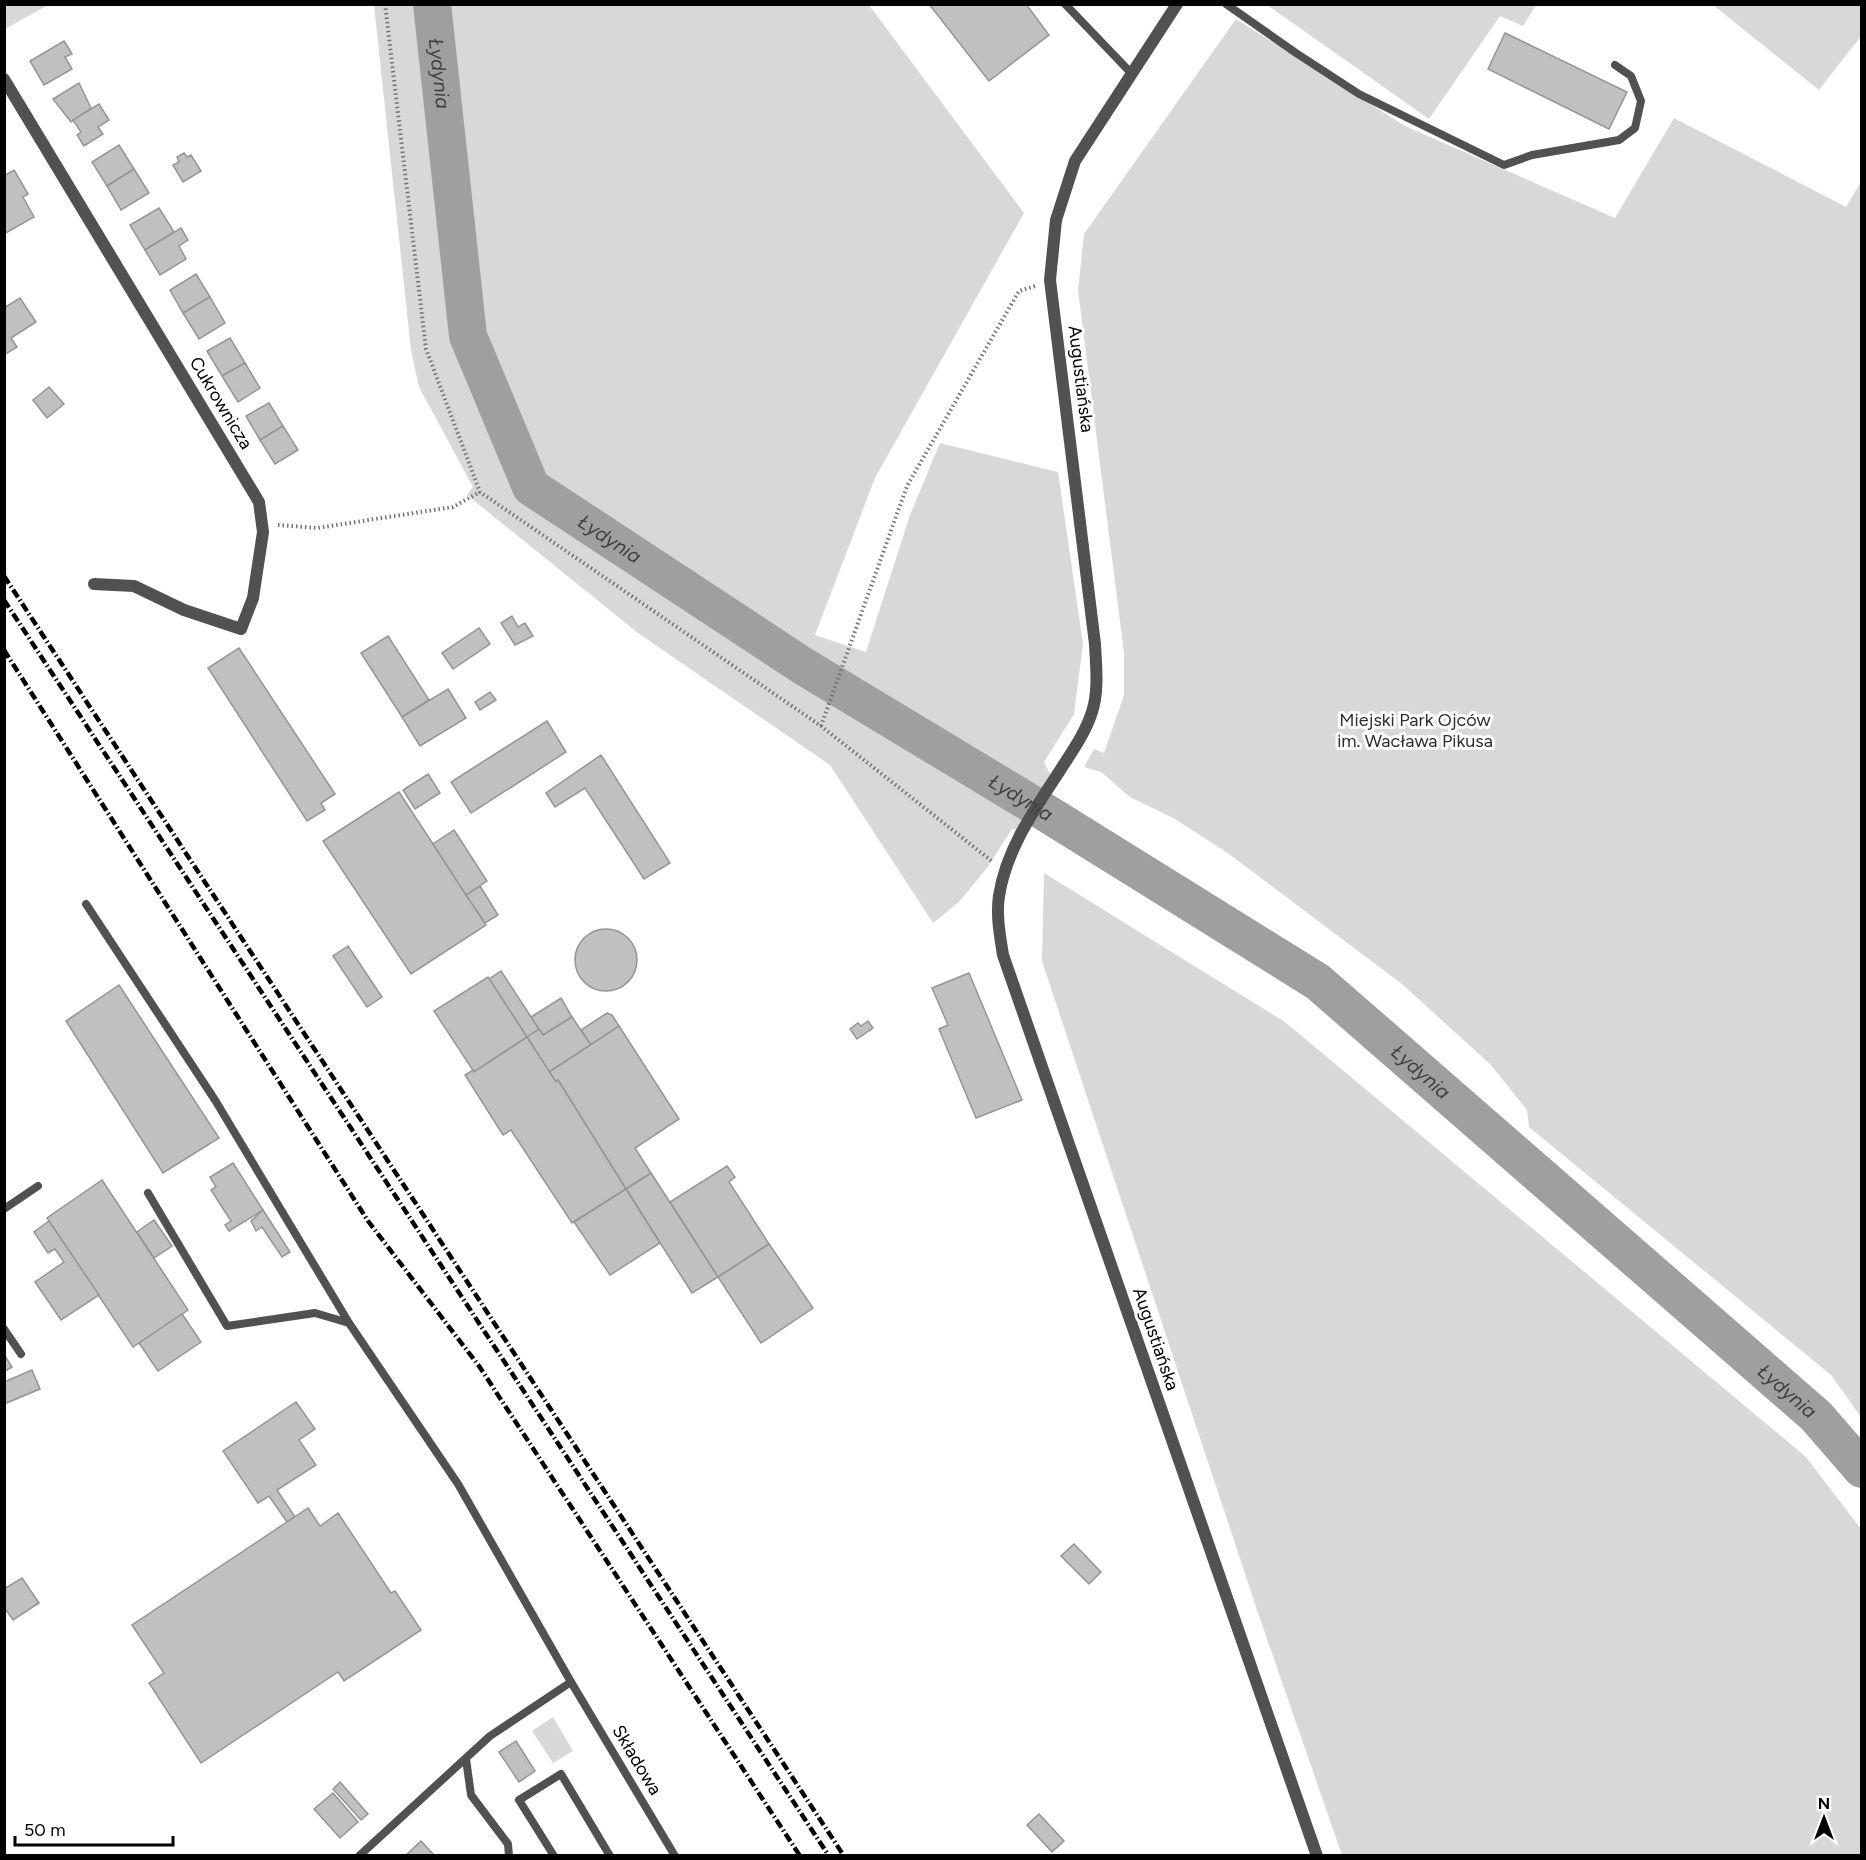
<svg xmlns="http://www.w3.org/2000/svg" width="1866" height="1860" viewBox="0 0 1866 1860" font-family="Figtree,sans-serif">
<rect width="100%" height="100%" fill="#fff"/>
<!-- green -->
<g fill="#d8d8d8">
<path d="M5 4H48V5L5 29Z"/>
<path d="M374 5H869L1024 213 875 478 815 635 866 652 910 515 940 443 1058 472 1083 644 1074 714 1044 762 1053 780 1021 831 1012 829 987 868 959 902 933 923 830 765 638 633 467 495 473 487 419 387 411 350Z"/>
<path d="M1267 5H1536L1523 26 1500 16 1429 119Z"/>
<path d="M1713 5H1859L1861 6V36L1819 90Z"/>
<path d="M1236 19 1405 126 1615 218 1674 118 1846 207 1861 182V1417L1831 1375 1529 1127 1527 1110 1490 1064 1402 984 1229 854 1175 819 1130 797 1101 772 1084 767 1094 749 1104 753 1124 695V653L1078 290 1084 234Z"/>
<path d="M1044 873 1285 1022 1806 1457 1861 1529V1855H1342L1258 1613 1042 961Z"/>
<path d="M553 1717 573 1751 553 1763 532 1731Z"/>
</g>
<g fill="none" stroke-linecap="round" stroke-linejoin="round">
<!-- river -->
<path stroke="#9f9f9f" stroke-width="38" id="s1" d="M432 4 468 336 531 487 803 666 1035 806 1318 982 1816 1416 1862 1469"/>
</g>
<!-- building -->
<g fill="#c0c0c0" stroke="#959595" stroke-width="1.5">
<path d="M929 4H1026L1049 35 989 81Z"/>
<path d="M1505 33 1627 92 1609 129 1488 69Z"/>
<path d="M64 41 72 54 65 57 72 69 44 85 30 61Z"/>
<path d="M79 83 91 108 71 122 53 99Z"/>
<path d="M99 104 109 120 98 127 103 134 84 146 77 135 81 132 73 120Z"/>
<path d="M119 145 134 169 107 186 92 162Z"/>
<path d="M184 153 187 157 191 155 201 171 183 182 173 165 179 162 177 157Z"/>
<path d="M134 169 149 193 121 210 107 186Z"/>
<path d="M14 170 28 194 23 197 34 217 4 234V176Z"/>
<path d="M159 208 174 232 145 250 130 225Z"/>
<path d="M181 228 188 240 179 246 186 259 160 275 145 250Z"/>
<path d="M196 274 210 297 183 313 170 290Z"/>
<path d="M210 297 225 323 199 339 183 313Z"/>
<path d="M20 298 36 322 11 338 17 347 4 355V308Z"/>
<path d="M230 338 245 363 222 376 207 351Z"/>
<path d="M245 363 260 388 238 402 222 376Z"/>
<path d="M49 387 64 404 47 418 33 400Z"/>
<path d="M269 403 283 426 260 440 246 416Z"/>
<path d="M283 426 298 450 275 464 260 440Z"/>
<path d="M512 616 518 627 525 623 533 636 515 645 501 623Z"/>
<path d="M479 628 490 644 453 669 442 653Z"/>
<path d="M388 636 429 700 402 717 361 653Z"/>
<path d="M239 648 335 794 321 803 325 810 307 821 208 668Z"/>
<path d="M448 689 466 718 420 746 402 717Z"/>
<path d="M490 692 496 700 480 710 475 702Z"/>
<path d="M547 721 566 752 471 813 451 782Z"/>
<path d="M601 755 670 863 644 879 585 788 555 807 546 793Z"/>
<path d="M428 774 440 793 415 809 403 790Z"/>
<path d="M399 792 486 925 411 974 323 841Z"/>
<path d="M454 830 487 881 466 895 433 844Z"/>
<path d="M480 886 498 915 485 923 466 895Z"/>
<circle cx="606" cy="960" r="31"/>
<path d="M348 946 382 997 367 1007 333 956Z"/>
<path d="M501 971 539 1029 527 1037 489 979Z"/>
<path d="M969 973 1022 1100 976 1118 939 1029 948 1025 932 988Z"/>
<path d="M488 977 527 1037 474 1072 434 1011Z"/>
<path d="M119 985 219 1138 163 1173 66 1021Z"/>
<path d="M561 998 572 1017 543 1035 531 1017Z"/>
<path d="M607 1013 612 1015 619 1026 591 1045 581 1030Z"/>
<path d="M572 1017 591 1045 549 1072 527 1037 539 1029 543 1035Z"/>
<path d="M868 1021 873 1028 857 1039 850 1029 858 1023 861 1026Z"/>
<path d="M619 1026 679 1119 635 1148 651 1173 626 1189 558 1080 556 1082 549 1072Z"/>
<path d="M527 1037 556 1082 558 1080 626 1189 572 1223 511 1130 503 1135 465 1075 473 1070 474 1072Z"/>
<path d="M233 1163 263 1210 229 1231 225 1225 231 1221 211 1190 216 1187 210 1177Z"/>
<path d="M727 1166 735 1177 729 1182 769 1244 718 1277 670 1202Z"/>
<path d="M651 1173 718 1277 692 1293 626 1189Z"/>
<path d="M102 1180 188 1310 133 1347 47 1218Z"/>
<path d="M626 1189 660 1243 610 1275 574 1222Z"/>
<path d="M263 1210 290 1252 282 1257 262 1227 256 1231 251 1221Z"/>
<path d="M154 1220 172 1246 154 1258 137 1232Z"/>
<path d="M49 1221 99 1295 61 1320 35 1282 64 1262 55 1249 48 1253 34 1232Z"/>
<path d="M769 1244 813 1308 761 1343 718 1277Z"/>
<path d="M182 1314 201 1342 158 1371 139 1343Z"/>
<path d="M5 1356 12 1367 4 1372V1357Z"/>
<path d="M32 1370 40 1389 4 1404V1382Z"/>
<path d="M296 1402 315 1429 299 1440 316 1465 277 1490 295 1517 287 1522 269 1496 258 1503 223 1451Z"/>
<path d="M308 1508 320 1526 338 1513 391 1593 395 1591 421 1630 344 1681 338 1672 201 1763 149 1683 164 1673 132 1625Z"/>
<path d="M1074 1544 1101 1572 1089 1584 1061 1556Z"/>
<path d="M22 1578 39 1603 13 1620 4 1607V1589Z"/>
<path d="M516 1741 535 1771 519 1782 499 1752Z"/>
<path d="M340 1782 368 1814 361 1820 333 1789Z"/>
<path d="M333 1793 358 1822 340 1838 314 1809Z"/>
<path d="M1039 1814 1064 1841 1052 1852 1027 1825Z"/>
<path d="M421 1841 435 1856H405Z"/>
</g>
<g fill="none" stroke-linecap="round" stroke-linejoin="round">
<!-- path -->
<g stroke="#737373" stroke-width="4" stroke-dasharray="1.5 3" stroke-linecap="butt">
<path d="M385 4 426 349 480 492 821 726 993 862"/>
<path d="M278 525 317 528 453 507 480 492"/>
<path d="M821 726 907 486 1019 291 1035 286"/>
</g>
<!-- lane -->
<g stroke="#515151" stroke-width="8">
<path d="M1065 4 1132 74"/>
<path d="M1226 4 1296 53 1359 94 1504 165 1532 155 1619 140 1635 128 1641 101 1631 76 1615 65"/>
<path d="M86 904 215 1100 349 1323"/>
<path d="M148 1193 227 1326 315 1313 349 1323 458 1484 571 1682 675 1856"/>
<path d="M4 1209 38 1186"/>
<path d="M4 1329 21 1354"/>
<path d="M466 1759 471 1795 508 1844 509 1856"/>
<path d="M359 1856 490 1736 571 1682"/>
<path d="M554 1856 519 1800 561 1774 610 1856"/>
</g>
<!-- street -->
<g stroke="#515151" stroke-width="12">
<path d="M1177 4 1075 161 1056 220 1050 280 1095 644C1096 665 1099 691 1092 712 1085 734 1071 753 1059 772 1034 810 1006 850 999 896 996 915 1000 936 1003 955L1317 1856"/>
<path d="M4 79 259 502 263 532 253 598 241 629 184 610 134 586 94 584"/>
</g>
<!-- rail -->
<g stroke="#000" stroke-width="4.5" stroke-dasharray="9 3 1.5 3" stroke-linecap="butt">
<path d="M4 576 844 1856"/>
<path d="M4 600 829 1856"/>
<path d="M4 650 368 1221 479 1366 800 1856"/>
</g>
</g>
<g text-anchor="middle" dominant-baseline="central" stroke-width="6" stroke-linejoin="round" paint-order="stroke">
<!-- street labels -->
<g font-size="18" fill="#000" stroke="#fff">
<text transform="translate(1081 379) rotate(83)">Augustiańska</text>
<text transform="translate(221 403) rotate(59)">Cukrownicza</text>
<text transform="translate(1156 1339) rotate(71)">Augustiańska</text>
<text transform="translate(637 1760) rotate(59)">Składowa</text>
</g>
<!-- park labels -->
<g font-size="18" fill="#2f2f2f" stroke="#fff">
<text x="1415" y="720">Miejski Park Ojców<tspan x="1415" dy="21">im. Wacława Pikusa</tspan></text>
</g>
<!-- water labels -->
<g font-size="20" font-style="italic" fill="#404040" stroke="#fff">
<text stroke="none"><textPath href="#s1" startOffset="70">Łydynia</textPath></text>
<text stroke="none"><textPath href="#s1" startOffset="592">Łydynia</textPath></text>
<text stroke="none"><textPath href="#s1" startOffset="1078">Łydynia</textPath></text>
<text stroke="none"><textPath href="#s1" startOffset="1564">Łydynia</textPath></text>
<text stroke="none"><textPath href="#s1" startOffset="2050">Łydynia</textPath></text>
</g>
</g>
<!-- border -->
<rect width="1866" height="1860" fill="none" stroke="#000000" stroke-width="12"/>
<!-- north arrow -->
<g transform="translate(1824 1818)" stroke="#ffffff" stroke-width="4.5" paint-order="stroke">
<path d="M0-4.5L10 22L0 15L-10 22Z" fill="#000000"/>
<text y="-9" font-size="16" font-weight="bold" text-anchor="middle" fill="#000000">N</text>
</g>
<!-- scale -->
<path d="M15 1836v9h158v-9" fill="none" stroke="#000000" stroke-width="3"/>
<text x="24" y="1836" font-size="18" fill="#000000" stroke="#ffffff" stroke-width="4.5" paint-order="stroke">50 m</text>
</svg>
